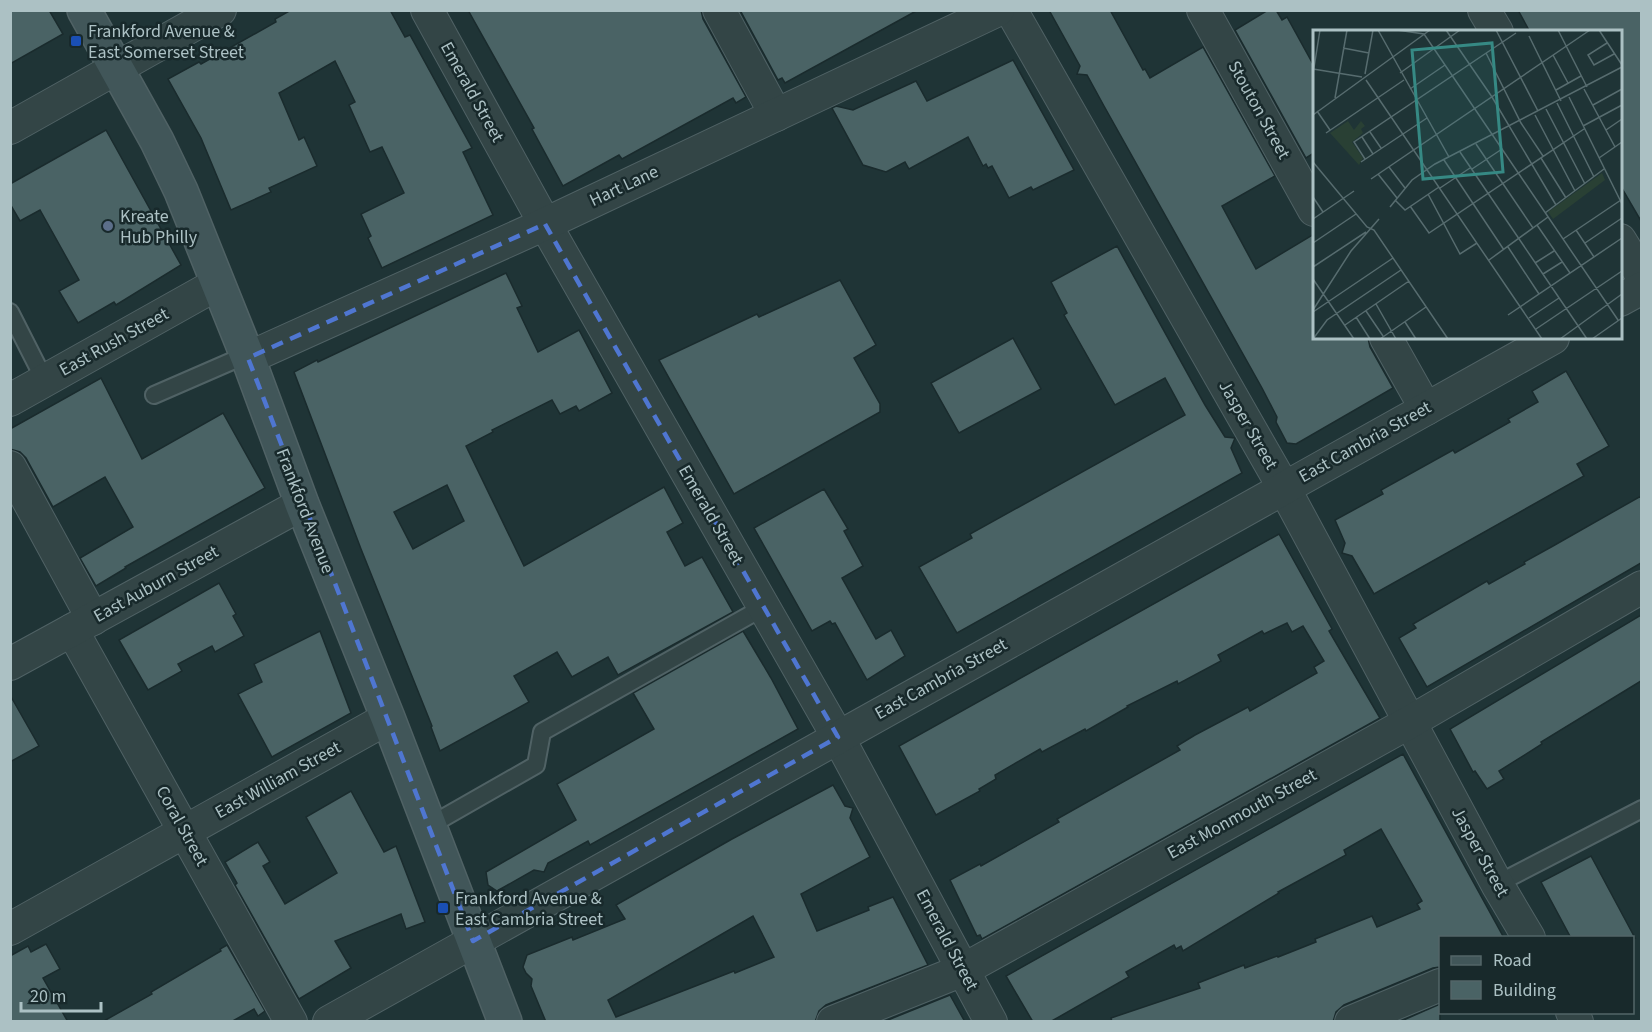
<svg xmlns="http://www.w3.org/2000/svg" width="1652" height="1032" viewBox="0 0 1652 1032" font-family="'Source Sans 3',sans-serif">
<rect width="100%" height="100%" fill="#1f3436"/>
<!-- building -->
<g fill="#4a6365" stroke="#1a2b2d" stroke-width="1.5" fill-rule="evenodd">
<path d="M10 10H49L63 34 10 64Z"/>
<path d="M291 10H390L405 37 410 35 472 148 463 152 493 215 382 268 368 238 371 236 361 214 404 193 382 147 370 152 349 105 355 102 335 61 279 93 299 140 304 137 317 166 269 188 271 192 231 210 201 138 168 79 199 62 201 64 276 22 275 19Z"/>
<path d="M468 10H701L703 19 746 97 736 103 733 98 622 159 619 155 563 186 532 129 534 128Z"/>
<path d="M740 10H918L785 83 782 78 778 80Z"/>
<path d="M1049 10H1110L1143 70 1145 69 1150 78 1203 47 1275 176 1222 206 1256 269 1314 234V338H1368L1370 347 1393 388 1296 444 1287 443 1276 422 1277 417 1262 388 1104 106 1087 75 1077 74 1080 66Z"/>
<path d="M1268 10H1276L1282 20 1287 17 1314 66V153L1306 158 1235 30Z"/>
<path d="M1518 10H1641V221L1620 185V32H1530Z"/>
<path d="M1013 60 1074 170 1033 190 1031 187 1009 198 992 166 988 168 986 164 983 166 968 137 909 169 905 162 886 172 863 165 832 108 836 106 853 110 916 81 927 101Z"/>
<path d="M106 130 181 265 116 305 114 302 78 323 59 291 79 280 40 210 20 221 10 204V184Z"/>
<path d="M1117 246 1205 405 1225 437 1235 438 1231 448 1242 473 957 633 919 567 972 538 970 534 1185 415 1165 378 1115 405 1064 315 1067 313 1051 282Z"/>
<path d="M506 273 522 306 517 308 538 352 579 330 612 393 579 411 576 406 560 414 552 400 492 430 493 432 466 446 524 566 664 487 683 523 667 532 685 566 702 557 733 612 618 675 608 657 572 677 557 652 514 676 529 702 440 751 431 727 432 726 361 549 294 372 317 360 318 362ZM447 485 464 521 413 549 394 512Z"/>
<path d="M840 280 876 345 854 358 880 404V412L734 494 659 360 757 314 759 317Z"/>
<path d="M1013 338 1041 389 959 433 931 383Z"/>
<path d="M1566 371 1609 446 1577 464 1584 476 1374 594 1352 556 1342 553 1345 543 1335 520 1383 494 1381 490 1453 450 1455 453 1510 422 1508 419 1538 402 1532 391Z"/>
<path d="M101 378 142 459 223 413 265 488 125 567 126 568 96 586 80 558 133 527 105 477 53 507 26 458 20 452 10 449V429Z"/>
<path d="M824 489 848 529 844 531 863 566 842 578 876 639 891 630 905 656 867 680 835 623 832 624 830 621 812 631 754 528Z"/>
<path d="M1641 496V563L1427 687 1399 638 1416 628 1413 624 1487 581 1489 584 1525 564 1524 562 1553 546Z"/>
<path d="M1279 534 1332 629 1329 631 1380 718 982 939 980 935 977 936 950 880 980 864 981 866 1059 822 1057 819 1180 750 1177 746 1195 735 1248 707 1250 711 1317 673 1314 667 1324 661 1303 626 1292 632 1287 623 1264 634 1262 631 1218 655 1221 661 1178 684 1177 681 1127 706 1128 707 1086 731 1085 729 1042 752 1040 749 995 775 996 779 979 789 980 791 936 815 899 746Z"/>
<path d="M219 583 236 614 233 616 244 636 215 652 212 646 178 664 182 671 148 690 119 640Z"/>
<path d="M1641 615V681L1541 742 1542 744 1499 771 1504 779 1487 789 1475 771 1473 772 1450 729Z"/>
<path d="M320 631 351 713 272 757 238 694 262 682 254 664Z"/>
<path d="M743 631 771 678 798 729 590 845 588 841 548 863 544 872 534 870 497 891 488 885 486 872 576 820 557 784 654 729 633 693Z"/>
<path d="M10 695 39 746 10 762Z"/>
<path d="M1403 754 1504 938H1440V967L1433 968 1344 1005 1336 1012 1333 1022H1112L1111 1018 1200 988 1198 983 1244 965 1245 968 1277 956 1278 957 1316 942 1315 939 1372 916 1377 927 1420 909 1417 904 1422 901 1381 829 1344 850 1346 855 1278 892 1279 893 1183 951 1181 946 1176 949 1174 945 1126 972 1129 977 1050 1022H1033L1006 976Z"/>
<path d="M833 785 845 806 853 808 850 818 870 857 801 894 817 931 869 910 868 907 893 897 928 965 826 1005 819 1011 815 1022H546L531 986 532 979 526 973 523 967 527 955 572 937 573 940 625 919 616 905 732 839ZM753 916 774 957 735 973 734 971 616 1017 608 1000Z"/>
<path d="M351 791 384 852 396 846 425 922 406 929 401 914 335 941 351 968 299 999 235 885 237 883 225 862 258 842 270 862 263 866 285 904 337 873 306 817Z"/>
<path d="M1591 856 1635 938H1571L1541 882Z"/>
<path d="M46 944 60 969 43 978 68 1022H10V956L28 946 31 952Z"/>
<path d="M227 945 265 1011 258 1016 254 1009 231 1022H102L152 994 151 992 221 951 220 949Z"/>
<path d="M950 995 965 1022H883L945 997Z"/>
<path d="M1440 1004V1022H1399Z"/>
</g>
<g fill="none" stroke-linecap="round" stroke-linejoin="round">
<!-- service casing -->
<g stroke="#506265" stroke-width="20">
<g id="service">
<path d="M10 312 45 381"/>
<path d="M154 395 246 355"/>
<path d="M429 826 536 765 542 732 764 607"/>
<path d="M1497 884 1642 809"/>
</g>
</g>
<!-- minor casing -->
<g stroke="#506265" stroke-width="34">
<g id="minor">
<path d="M427 10 545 224 838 737 991 1022"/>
<path d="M719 10 776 115"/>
<path d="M1011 10 1284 488 1497 884 1529 938"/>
<path d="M1203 10 1314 210"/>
<path d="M1484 10 1497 32"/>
<path d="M10 128 220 10"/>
<path d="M1620 240 1642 276"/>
<path d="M1620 300 1642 288"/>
<path d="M1386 338 1426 409"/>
<path d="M248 358 545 224 998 10"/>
<path d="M10 400 217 284"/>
<path d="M10 467 93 619"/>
<path d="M72 630 291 1022"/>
<path d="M10 664 302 504"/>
<path d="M10 929 388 718"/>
<path d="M1572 1012 1577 1022"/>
<path d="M329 1022 1553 338"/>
<path d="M833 1022 963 970 1410 722 1642 587"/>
<path d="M1351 1022 1440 985"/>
</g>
</g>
<!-- secondary casing -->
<g stroke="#506265" stroke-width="36">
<path id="secondary" d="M84 10 157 141 181 191 248 358 302 504 388 718 505 1022"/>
</g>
<!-- service -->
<use href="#service" stroke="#334546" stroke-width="16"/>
<!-- minor -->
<use href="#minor" stroke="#334546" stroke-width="32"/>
<!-- secondary -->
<use href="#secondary" stroke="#415659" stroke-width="33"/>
</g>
<!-- marked area -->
<path fill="none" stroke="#4f76d1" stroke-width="4.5" stroke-dasharray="12 8" stroke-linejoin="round" d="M545 224 838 737 473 941 248 358Z"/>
<!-- markers -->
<g fill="#1a4fb4" stroke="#18292b" stroke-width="2">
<rect x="70" y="35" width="12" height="12" rx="3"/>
<rect x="437" y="902" width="12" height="12" rx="3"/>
</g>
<circle fill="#5c6f8a" stroke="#18292b" stroke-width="2" cx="108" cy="226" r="6"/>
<g text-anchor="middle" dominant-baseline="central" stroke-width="5" stroke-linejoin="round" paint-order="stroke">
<!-- poi labels -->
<g font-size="18" fill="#acc1c4" stroke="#18292b" text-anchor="start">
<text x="88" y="31">Frankford Avenue &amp;<tspan x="88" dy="21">East Somerset Street</tspan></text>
<text x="120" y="216">Kreate<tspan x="120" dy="21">Hub Philly</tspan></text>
<text x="455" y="898">Frankford Avenue &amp;<tspan x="455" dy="21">East Cambria Street</tspan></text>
</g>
<!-- street labels -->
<g font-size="18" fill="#acc1c4" stroke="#18292b">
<text transform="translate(472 92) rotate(61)">Emerald Street</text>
<text transform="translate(1259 110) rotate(61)">Stouton Street</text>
<text transform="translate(624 186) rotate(-25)">Hart Lane</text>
<text transform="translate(114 342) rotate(-29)">East Rush Street</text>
<text transform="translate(1248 425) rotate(60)">Jasper Street</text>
<text transform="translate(1365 442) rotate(-29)">East Cambria Street</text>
<text transform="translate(305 511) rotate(69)">Frankford Avenue</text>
<text transform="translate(711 515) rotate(60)">Emerald Street</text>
<text transform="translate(156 584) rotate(-29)">East Auburn Street</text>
<text transform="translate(941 679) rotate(-29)">East Cambria Street</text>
<text transform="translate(278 780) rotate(-29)">East William Street</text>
<text transform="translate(1242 814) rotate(-29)">East Monmouth Street</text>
<text transform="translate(182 826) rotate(61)">Coral Street</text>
<text transform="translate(1480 852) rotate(61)">Jasper Street</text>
<text transform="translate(947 940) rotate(62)">Emerald Street</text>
</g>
</g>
<!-- overview -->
<g transform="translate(1313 30)">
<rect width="309" height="309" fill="#1f3436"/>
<path d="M35 91 41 100 48 91 52 96 48 99 50 103 39 112 50 128 46 135 17 103ZM289 143 292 150 240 189 235 182Z" fill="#294034"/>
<path fill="none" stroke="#576c6f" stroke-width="1.5" d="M65 0 136 127M84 0 111 4 305 290M133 0 179 67 243 175M183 0 225 81M245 0 274 57M286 0 309 35M216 6 248 71M294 13 275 25 281 35 301 24M30 18 56 23M173 23 208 93 230 126M240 25 255 53M0 39 49 47M87 43 147 0M0 44 7 0M52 44 60 0M53 50 229 309M97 59 132 35M271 59 302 117M243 60 268 46M256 67 309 174M22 68 34 0M244 73 281 147M280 75 309 59M233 79 272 154M4 81 17 100M0 85 117 0M222 85 262 161M270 96 309 75M293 100 309 89M57 102 68 118M13 103 91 50M49 107 60 124M163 114 220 198M147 122 274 309M228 128 253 168M286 128 309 112M52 129 41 112 203 3M131 130 191 220M0 132 54 197 61 200 135 309M48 132 114 88M76 137 92 158M159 139 189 119M65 144 84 168M58 149 277 0M127 158 157 138M115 164 147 224 164 213M0 167 10 182M82 170 92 180 126 157M97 176 116 203 271 99M77 177 99 150 122 134 309 37M232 183 291 139M0 189 41 161M224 195 257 243M263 200 281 227M250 209 308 170M0 213 43 184M272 213 309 188M195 217 226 264M176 230 235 187M222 233 241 221M0 237 53 202M230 244 249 232M0 249 41 309M63 274 83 309M0 280 38 221 66 189M53 281 70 306M0 282 80 228M195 285 309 208M43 287 57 309M216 288 246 268M92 292 103 309M32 295 96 251M223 299 309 241M0 309 14 290 88 240M67 309 113 277M247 309 309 264M279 309 309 288"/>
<path fill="#368984" fill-opacity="0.15" stroke="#368984" stroke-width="3" d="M179 13 190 142 110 149 99 20Z"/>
<rect width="309" height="309" fill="none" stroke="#acc1c4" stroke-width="3"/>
</g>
<!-- border -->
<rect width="1652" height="1032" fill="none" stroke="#acc1c4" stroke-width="24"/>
<!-- legend -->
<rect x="1439" y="936" width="195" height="78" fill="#18292b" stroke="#536668" stroke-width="1.5"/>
<rect x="1451" y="956" width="30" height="9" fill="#415659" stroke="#536668" stroke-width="1.5"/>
<text x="1493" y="966" font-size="18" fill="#acc1c4">Road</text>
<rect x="1451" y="981" width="30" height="18" fill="#4a6365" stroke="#536668" stroke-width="1.5"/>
<text x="1493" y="996" font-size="18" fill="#acc1c4">Building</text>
<!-- scale -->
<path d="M21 1002v9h80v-9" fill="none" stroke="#acc1c4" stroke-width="3"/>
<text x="30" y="1002" font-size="18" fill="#acc1c4" stroke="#18292b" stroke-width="4.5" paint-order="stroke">20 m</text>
</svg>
